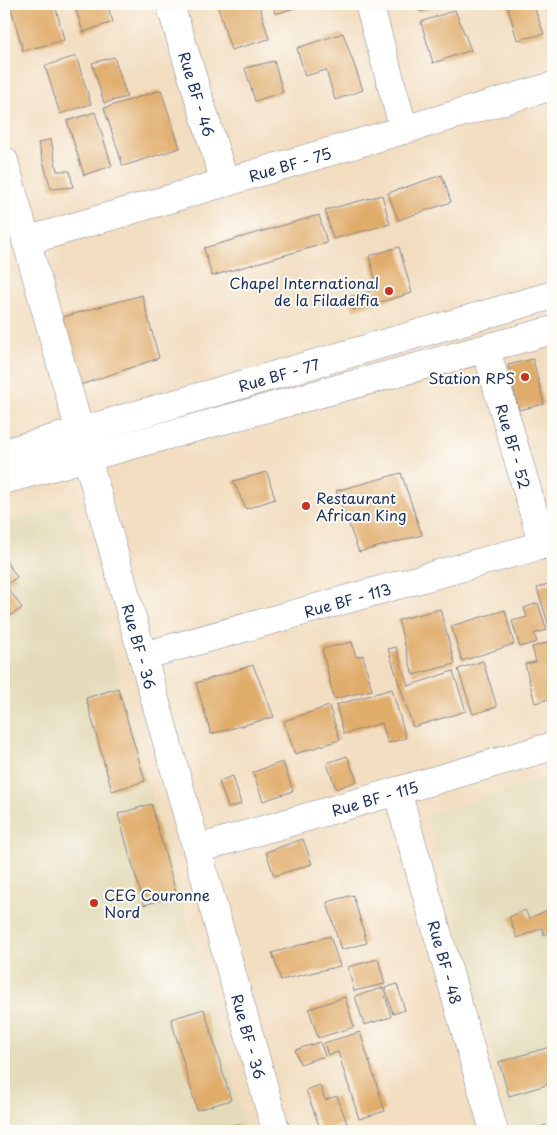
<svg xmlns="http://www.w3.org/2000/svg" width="557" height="1135" viewBox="0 0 557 1135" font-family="'Playpen Sans',sans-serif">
<rect width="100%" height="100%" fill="#fdfcf7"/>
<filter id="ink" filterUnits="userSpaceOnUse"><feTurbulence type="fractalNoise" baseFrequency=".02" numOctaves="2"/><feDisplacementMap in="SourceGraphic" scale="10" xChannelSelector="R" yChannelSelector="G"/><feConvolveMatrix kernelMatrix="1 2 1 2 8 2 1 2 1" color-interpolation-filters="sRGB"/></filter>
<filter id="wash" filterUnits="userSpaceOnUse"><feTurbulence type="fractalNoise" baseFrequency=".0096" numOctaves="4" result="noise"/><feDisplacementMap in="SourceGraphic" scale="20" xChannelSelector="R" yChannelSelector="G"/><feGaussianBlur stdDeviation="1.12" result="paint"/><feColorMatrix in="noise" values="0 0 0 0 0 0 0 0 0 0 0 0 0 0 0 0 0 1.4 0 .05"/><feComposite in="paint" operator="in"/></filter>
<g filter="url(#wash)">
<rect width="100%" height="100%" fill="#f2ddc0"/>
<!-- built -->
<g fill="#e4dbba">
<path d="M69 505 247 1131H4V523Z"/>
<path d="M553 776V1131H514L427 815Z"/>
</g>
<g id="blocks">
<!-- building -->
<g fill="#e0ac6b">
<path d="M10 4H55L64 40 23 51Z"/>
<path d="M74 4H107L113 22 83 32Z"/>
<path d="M217 4H259L269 39 231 50Z"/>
<path d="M273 4H307L275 14Z"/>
<path d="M418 4H445L420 12Z"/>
<path d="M507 4H533L544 34 517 40Z"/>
<path d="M545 4H553V24H551Z"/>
<path d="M455 10 471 50 433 63 421 22Z"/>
<path d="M343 33 363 90 335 100 326 70 305 76 297 48Z"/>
<path d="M76 56 91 104 60 114 45 66Z"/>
<path d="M114 57 127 97 104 103 92 63Z"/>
<path d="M274 61 283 92 255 101 245 68Z"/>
<path d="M161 90 180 148 123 166 104 108Z"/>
<path d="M95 112 112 166 84 175 67 121Z"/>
<path d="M51 139 57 171H70L73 187 51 189 38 143Z"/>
<path d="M442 175 451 202 398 220 388 193Z"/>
<path d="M382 195 390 224 333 239 325 210Z"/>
<path d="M319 215 327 243 212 276 204 248Z"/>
<path d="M399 247 412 293 353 310 349 297 378 289 369 256Z"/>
<path d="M142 295 159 358 80 385 49 321Z"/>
<path d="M533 359 544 404 519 410 508 365Z"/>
<path d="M267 472 275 499 246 509 233 481Z"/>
<path d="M401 473 422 535 359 552 336 491Z"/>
<path d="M4 558 17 577 6 585 22 608 4 620Z"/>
<path d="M553 582V633H551L537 588Z"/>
<path d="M538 603 547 630 534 634 537 642 520 647 512 621 527 617 524 608Z"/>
<path d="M440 609 455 664 413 675 398 620Z"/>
<path d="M505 610 514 644 462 661 451 626Z"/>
<path d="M553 641V680L548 682 552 698 535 703 525 664 536 662 532 647Z"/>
<path d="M352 642 356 657 363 655 372 690 334 699 322 649Z"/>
<path d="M396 647 408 686 453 671 466 711 413 727 388 649Z"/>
<path d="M483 661 497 707 473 714 458 669Z"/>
<path d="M253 665 274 717 211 734 196 683Z"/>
<path d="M118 688 145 781 112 791 86 698Z"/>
<path d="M392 689 406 738 388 743 382 723 344 734 336 705Z"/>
<path d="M329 706 340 740 295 754 284 721Z"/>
<path d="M347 756 357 781 336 789 327 763Z"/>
<path d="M283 762 293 791 263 801 253 772Z"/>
<path d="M233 776 241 804 228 808 219 781Z"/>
<path d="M151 804 177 896 144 905 118 814Z"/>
<path d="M303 839 312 864 274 876 266 852Z"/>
<path d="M353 895 367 943 341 950 327 902Z"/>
<path d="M553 908V931L544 935 542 928 517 938 509 917 525 910 529 918Z"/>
<path d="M330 936 340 966 281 980 272 953Z"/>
<path d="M378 959 385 984 354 991 348 967Z"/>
<path d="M397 984 405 1010 393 1014 385 988Z"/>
<path d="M383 988 391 1017 364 1025 355 996Z"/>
<path d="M345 997 354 1027 318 1038 309 1009Z"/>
<path d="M204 1009 231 1100 197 1110 171 1019Z"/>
<path d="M360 1032 385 1111 359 1119 338 1052 328 1055 324 1043Z"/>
<path d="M320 1042 325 1056 300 1064 295 1050Z"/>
<path d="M553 1046V1083L509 1096 499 1062Z"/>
<path d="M320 1085 325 1100 337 1096 347 1123 321 1131 306 1090Z"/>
<path d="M238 1124 241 1131H214Z"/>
<path d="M546 1125 548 1131H528Z"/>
</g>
</g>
</g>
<g filter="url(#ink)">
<use href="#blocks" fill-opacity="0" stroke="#86868f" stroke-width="1"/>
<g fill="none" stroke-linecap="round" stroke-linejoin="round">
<!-- minor casing -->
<g stroke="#86868f" stroke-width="29">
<g id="minor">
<path id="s1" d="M170 4 225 183"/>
<path d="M369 4 404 130"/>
<path id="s2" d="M4 161 276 1131"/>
<path id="s3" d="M26 241 553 86"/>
<path id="s4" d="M486 349 543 545"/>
<path id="s5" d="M143 656 553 542"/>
<path id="s6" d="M397 791 494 1131"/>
<path id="s7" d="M197 849 553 746"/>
</g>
</g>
<!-- secondary casing -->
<g stroke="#86868f" stroke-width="29">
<g id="secondary">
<path id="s8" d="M4 453 553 295"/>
<path d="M4 480 553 330"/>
</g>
</g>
<!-- minor -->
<use href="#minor" stroke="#fff" stroke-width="28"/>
<!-- secondary -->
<use href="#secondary" stroke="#fff" stroke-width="28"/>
</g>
</g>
<!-- markers -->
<g fill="#c8321e" stroke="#fdfcf7" stroke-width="2">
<circle cx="389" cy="291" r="5"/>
<circle cx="525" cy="377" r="5"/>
<circle cx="306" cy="506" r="5"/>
<circle cx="94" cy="903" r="5"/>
</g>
<g text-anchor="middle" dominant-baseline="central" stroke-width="4" stroke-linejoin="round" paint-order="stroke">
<!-- street labels -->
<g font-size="15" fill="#1b2f5e" stroke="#fdfcf7">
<text stroke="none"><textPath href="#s1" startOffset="94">Rue BF - 46</textPath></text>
<text stroke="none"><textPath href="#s3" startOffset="275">Rue BF - 75</textPath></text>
<text stroke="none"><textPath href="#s8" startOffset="286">Rue BF - 77</textPath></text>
<text stroke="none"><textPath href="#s4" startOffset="101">Rue BF - 52</textPath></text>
<text stroke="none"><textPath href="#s5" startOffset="212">Rue BF - 113</textPath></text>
<text stroke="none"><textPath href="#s2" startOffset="504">Rue BF - 36</textPath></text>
<text stroke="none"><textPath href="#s7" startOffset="185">Rue BF - 115</textPath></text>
<text stroke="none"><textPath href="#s6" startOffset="178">Rue BF - 48</textPath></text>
<text stroke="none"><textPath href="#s2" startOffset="909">Rue BF - 36</textPath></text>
</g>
<!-- poi labels -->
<g font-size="15" fill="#1b2f5e" stroke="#fdfcf7" text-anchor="end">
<text x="379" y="282">Chapel International<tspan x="379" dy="17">de la Filadelfia</tspan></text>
<text x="515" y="377">Station RPS</text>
<text x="316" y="497" text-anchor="start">Restaurant<tspan x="316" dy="17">African King</tspan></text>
<text x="104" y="894" text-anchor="start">CEG Couronne<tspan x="104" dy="17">Nord</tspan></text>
</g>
</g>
<!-- margin -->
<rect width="557" height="1135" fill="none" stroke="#fdfcf7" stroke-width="20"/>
</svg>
